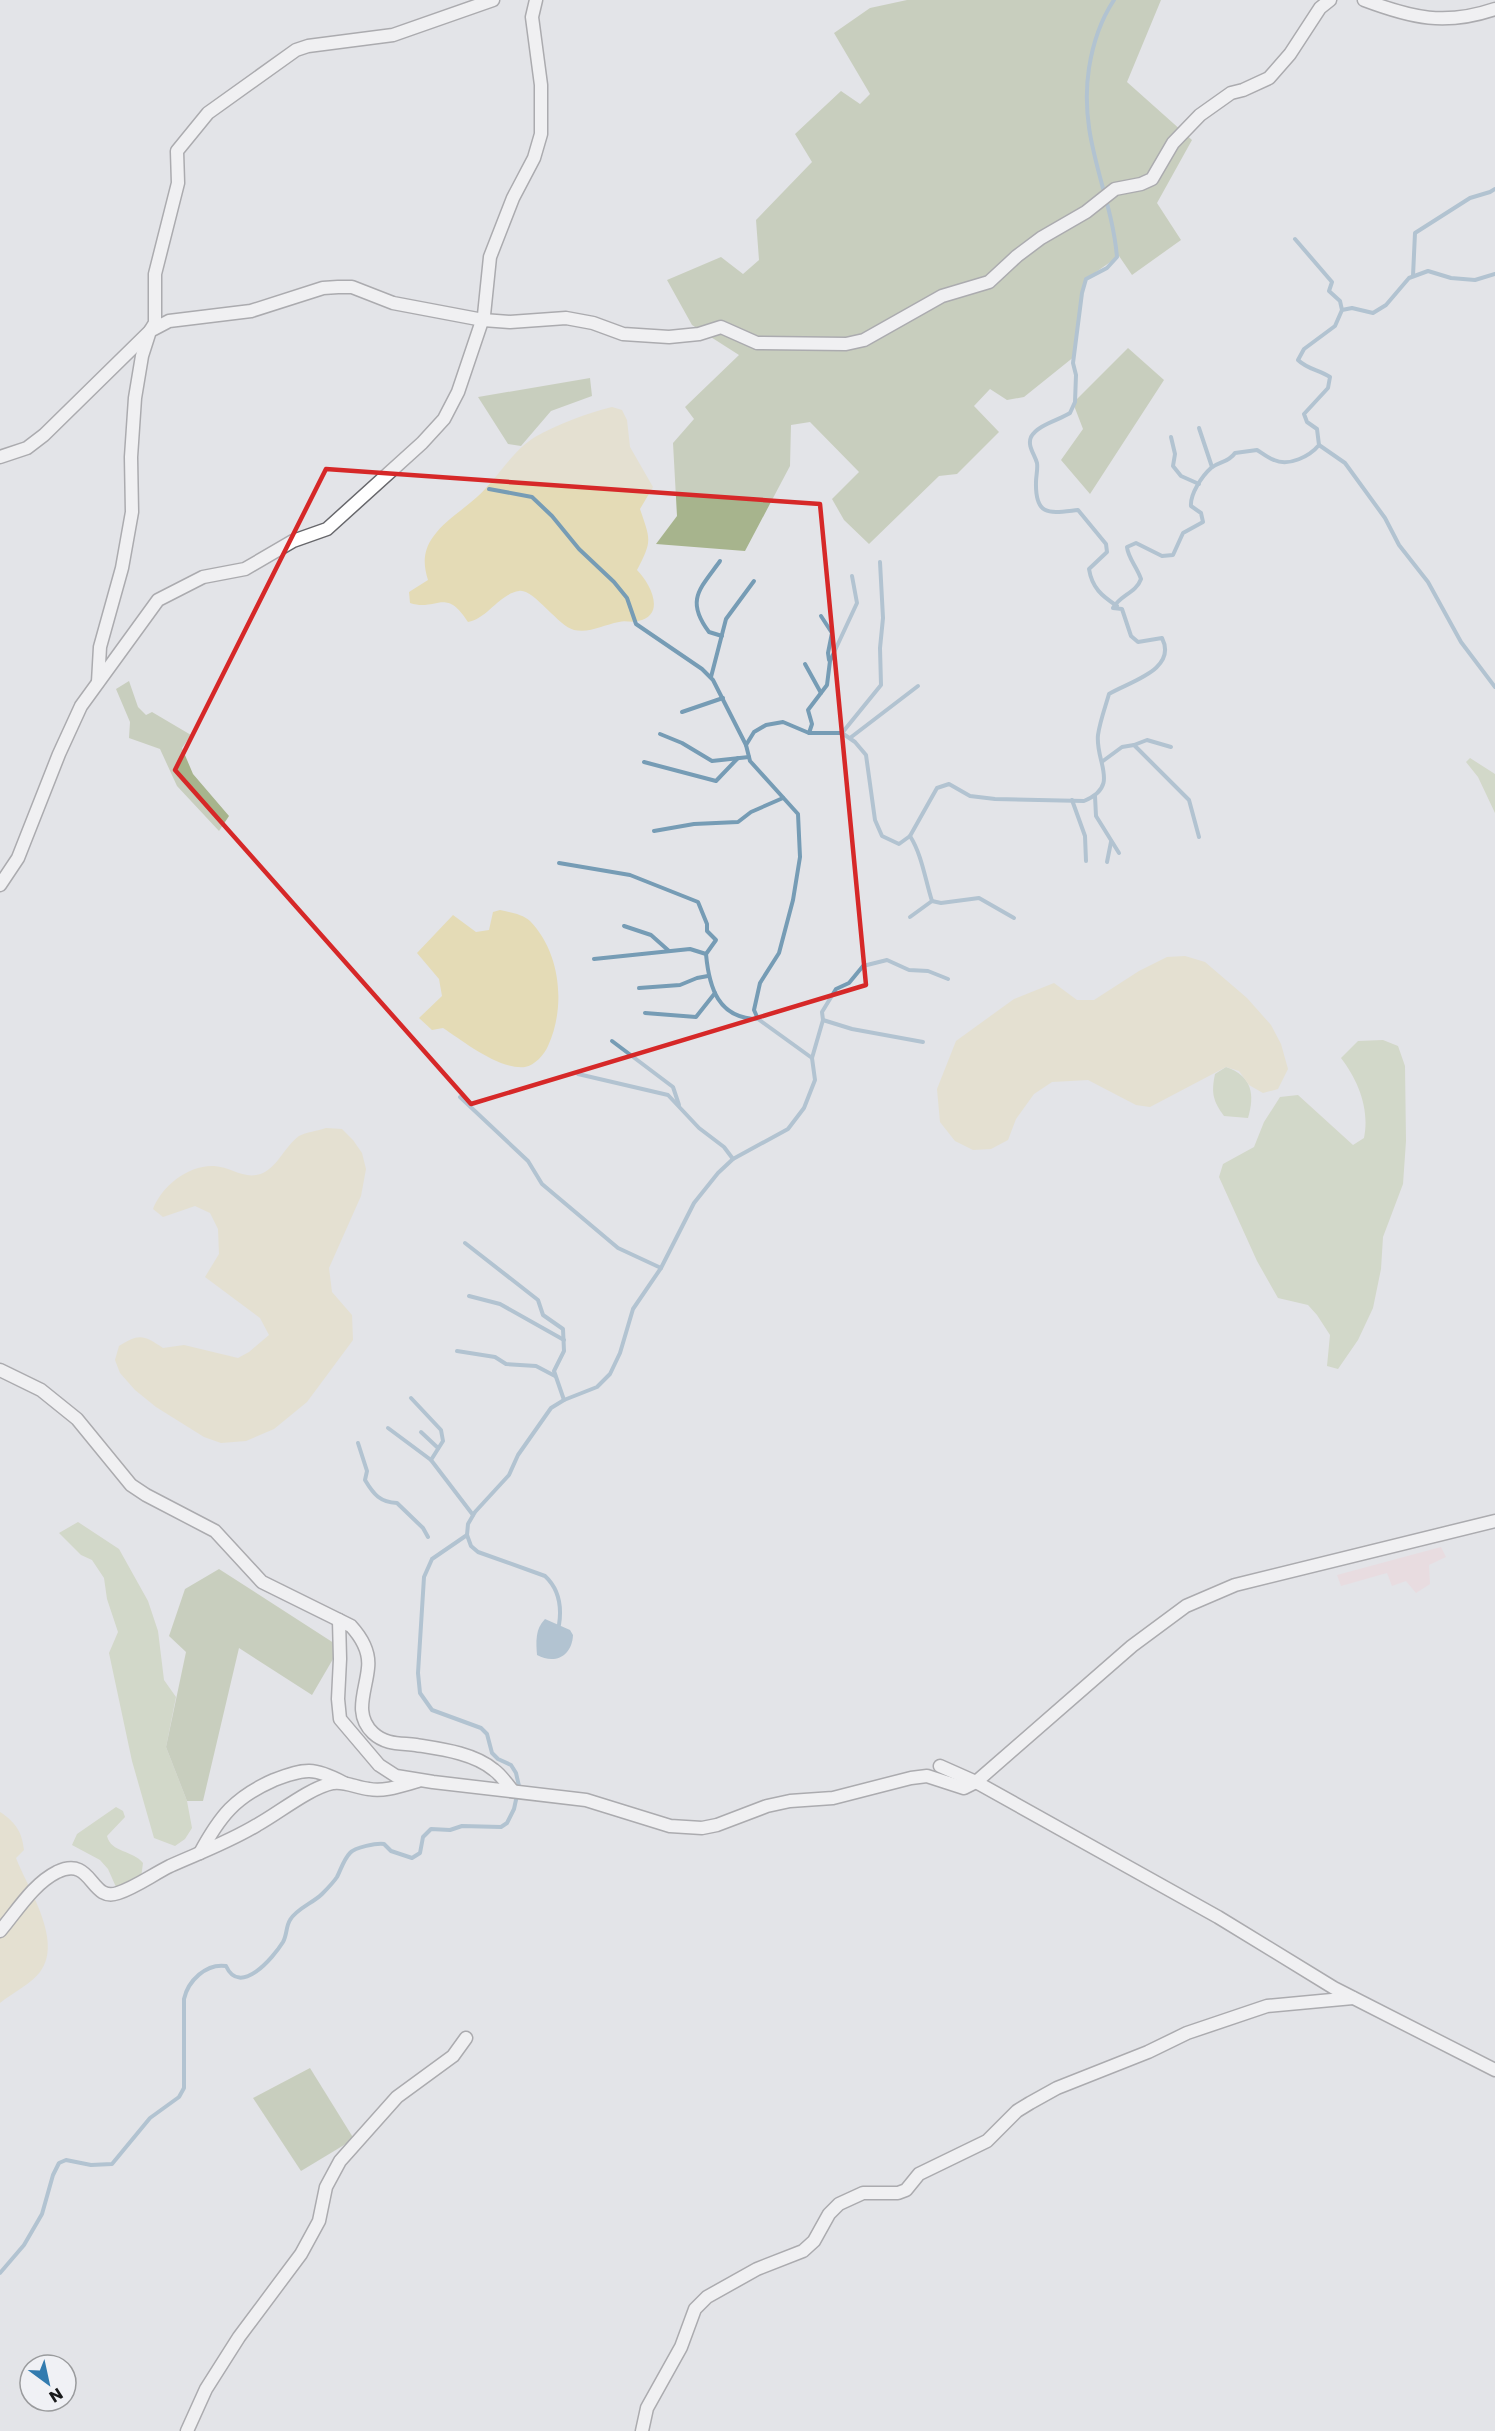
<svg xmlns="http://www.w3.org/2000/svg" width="1495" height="2431" viewBox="0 0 1495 2431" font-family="Poppins,sans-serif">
<rect width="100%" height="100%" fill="#e3e4e8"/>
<!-- commercial -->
<path fill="#edd3d8" d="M1441 1547 1446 1557 1429 1565 1430 1584 1416 1593 1406 1581 1392 1586 1387 1573 1341 1586 1337 1575Z"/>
<!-- green -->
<g fill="#bdc9a4">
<path d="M1470 758 1495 774V813L1478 777 1466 762Z"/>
<path d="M1383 1040 1398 1046 1405 1066 1406 1141 1403 1184 1383 1237 1381 1269 1373 1308 1358 1340 1338 1369 1327 1366 1330 1335 1317 1315 1308 1305 1278 1298 1257 1261 1219 1177 1223 1164 1254 1147 1264 1122 1280 1097 1298 1095 1353 1145 1364 1138C1370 1109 1358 1080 1341 1058L1358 1041Z"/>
<path d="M1226 1067C1252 1076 1255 1094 1248 1118L1224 1116C1213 1101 1211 1093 1215 1074Z"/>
<path d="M78 1522 119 1549 148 1601 158 1631 164 1680 176 1697 166 1747 187 1801 192 1828 185 1839 175 1846 154 1838 132 1761 109 1653 118 1632 107 1599 104 1578 92 1560 81 1555 59 1533Z"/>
<path d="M116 1807 123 1811 125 1817 107 1836C111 1853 133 1850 143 1863L141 1878 135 1882 116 1887 108 1869 100 1860 72 1845 77 1834Z"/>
</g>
<!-- forest -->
<g fill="#a7b48d">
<path d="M907 0H1161L1127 82 1192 140 1157 203 1181 240 1132 275 1119 256 1086 279 1082 293 1075 356 1024 397 1007 400 990 389 974 406 999 432 957 474 939 476 869 544 844 520 832 499 859 472 810 422 791 425 790 466 745 551 656 544 677 516 673 443 694 419 685 407 739 355 692 325 667 280 721 257 743 274 759 260 756 220 812 162 795 134 841 91 860 104 870 94 834 33 870 8Z"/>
<path d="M1128 348 1164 380 1090 494 1061 460 1083 429 1073 403Z"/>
<path d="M590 378 592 396 551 411 521 446 508 444 478 397Z"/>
<path d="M129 681 138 707 146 715 152 712 191 735 182 748 193 774 229 816 219 831 177 786 160 749 129 738 130 722 116 689Z"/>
<path d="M219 1569 340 1647 312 1695 239 1648 203 1801H187L166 1747 186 1652 169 1636 185 1589Z"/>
<path d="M310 2068 354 2139 301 2171 253 2098Z"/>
</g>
<!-- sand -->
<g fill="#e4dbb6">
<path d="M612 407 622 410 627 420 630 447 653 487 640 509C650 539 653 540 637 570 650 583 667 615 638 621 632 623 625 620 619 622 603 625 591 633 574 630 558 626 533 588 519 591 499 594 488 618 468 622 445 586 437 612 410 603L409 592 428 580C423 564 423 551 433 537 445 520 463 510 477 497 497 479 512 451 535 437 558 424 587 413 612 407Z"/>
<path d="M500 910C509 912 523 914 530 921 561 953 566 1007 548 1046 544 1055 535 1065 525 1067 499 1070 463 1041 443 1028L432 1030 419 1018 442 996 439 979 417 953 453 915 476 932 489 930 493 912Z"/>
<path d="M1185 956 1205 962 1247 998 1271 1025 1281 1044 1288 1069 1278 1089 1263 1093 1249 1085 1239 1071 1226 1067 1150 1107 1136 1105 1088 1080 1052 1082 1034 1094 1016 1119 1008 1140 991 1149 973 1150 955 1141 940 1122 937 1089 956 1041 1014 999 1054 983 1077 1000H1094L1139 971 1167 957Z"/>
<path d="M326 1128 342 1129 353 1140 362 1153 366 1169 361 1196 329 1268 332 1292 352 1315 353 1340 307 1402 274 1429 246 1441 221 1443 204 1437 156 1407 135 1390 120 1373 115 1360 119 1346C139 1333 144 1335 163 1348L184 1345 238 1358 249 1352 269 1335 260 1318 205 1277 219 1254 218 1229 210 1213 195 1206 163 1217 153 1209C162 1186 188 1165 214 1166 232 1167 245 1181 263 1173 279 1165 285 1146 299 1136 306 1132 318 1131 326 1128Z"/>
<path d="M0 1812C15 1822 22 1831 24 1850L16 1858C27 1887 64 1941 40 1972 31 1984 12 1993 0 2003Z"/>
</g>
<!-- water -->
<path fill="#769cb5" d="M545 1619 570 1630 573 1635C572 1656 555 1665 537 1655 536 1642 535 1629 545 1619Z"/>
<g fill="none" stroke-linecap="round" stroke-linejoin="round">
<!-- stream -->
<g stroke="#769cb5" stroke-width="4">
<path d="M1114 0C1100 21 1093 43 1089 68 1078 140 1111 190 1117 257L1107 268 1086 279 1082 293 1073 363 1076 375 1075 402 1070 413C1059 420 1037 425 1031 437 1027 446 1035 455 1037 463 1038 469 1036 476 1036 482 1035 518 1051 513 1078 510L1106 544 1107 552 1089 569C1092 588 1102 596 1117 606"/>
<path d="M1295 239 1332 282 1329 291 1340 301 1342 310"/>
<path d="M1413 276 1415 233 1470 198 1490 192 1495 189"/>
<path d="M1199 428 1212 467"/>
<path d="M1171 437 1175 454 1173 466 1181 476 1199 484"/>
<path d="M1319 445 1345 463 1385 518 1399 545 1428 582 1461 642 1495 687"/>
<path d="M489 489 532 497 552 516 579 549 614 582 627 598 636 624 702 669 713 680 746 745"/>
<path d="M720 561C700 589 685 600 709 632L722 636"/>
<path d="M821 616 832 633 828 653 829 660"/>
<path d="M805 664 821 693"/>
<path d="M711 677 726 619 754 581"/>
<path d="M682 712 723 698"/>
<path d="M809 733 812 724 808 710 827 685 830 661 857 603 852 576"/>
<path d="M842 733 881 685 880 648 883 618 880 562"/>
<path d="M660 734 682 743 712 761 749 757"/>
<path d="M850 738 918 686"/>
<path d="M1134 745 1147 740 1171 747"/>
<path d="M1103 761 1122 747 1134 745 1189 800 1199 837"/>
<path d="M644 762 716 781 738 758"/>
<path d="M1095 796 1096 816 1119 853"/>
<path d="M1072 800 1085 836 1086 861"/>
<path d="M654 831 694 824 738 822 751 812 783 798"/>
<path d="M910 836C922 855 925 879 932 901L941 903 979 898 1014 918"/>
<path d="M1107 862 1111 842"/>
<path d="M559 863 630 875 698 902 707 924V931L716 940 706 954"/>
<path d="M910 917 932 901"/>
<path d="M624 926 651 935 669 951"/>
<path d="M594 959 690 949 706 954C709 987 718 1019 758 1019"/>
<path d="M639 988 680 985 697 978 708 976"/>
<path d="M645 1013 696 1017 715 993"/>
<path d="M823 1020 822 1012 836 989 849 983 863 966 887 960 909 970 928 971 948 979"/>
<path d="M612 1041 673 1087 679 1105"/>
<path d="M812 1058 823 1020 852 1029 923 1042"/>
<path d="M578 1074 668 1095 699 1128 724 1147 733 1159"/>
<path d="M460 1097 528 1161 542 1184 618 1248 661 1268"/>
<path d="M465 1243 538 1300 543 1315 563 1329 564 1351 554 1371 564 1400"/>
<path d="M469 1296 500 1304 564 1340"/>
<path d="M457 1351 495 1357 506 1364 536 1366 555 1376"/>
<path d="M411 1398 441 1430 443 1441 431 1460 473 1515"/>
<path d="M388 1428 431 1460"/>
<path d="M421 1432 438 1448"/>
<path d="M358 1443 367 1471 365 1480C374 1495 380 1502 397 1503L423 1528 428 1537"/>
<path d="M559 1625C562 1606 559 1589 545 1576L478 1552 471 1546 467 1535 468 1524 475 1512 509 1475 518 1455 551 1408 564 1400 597 1387 610 1374 620 1353 633 1309 661 1268 694 1203 718 1173 733 1159 788 1129 804 1108 815 1080 812 1058 758 1019 754 1010 760 983 779 953 793 900 800 857 798 814 750 761 746 745 754 732 766 725 783 722 809 733H842L855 742 866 755 875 820 882 836 899 844 910 836 937 788 949 784 970 796 995 799 1084 801C1121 786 1095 762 1098 735 1100 721 1105 708 1109 694 1128 682 1178 670 1162 638L1138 642 1131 636 1122 609 1113 608C1120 595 1136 593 1141 579 1137 567 1128 558 1127 547L1136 543 1162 556 1173 555 1183 533 1203 522 1201 513 1191 506C1190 494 1202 476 1211 468 1220 461 1228 463 1235 453L1257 450C1262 453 1268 458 1274 460 1289 467 1310 456 1319 445L1317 429 1307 422 1304 414 1328 388 1330 377C1319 370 1307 369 1298 360L1304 349 1335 326 1342 310 1352 308 1373 313 1386 305 1409 278 1428 271 1451 278 1475 280 1495 274"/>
<path d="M0 2273 24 2245 42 2214 53 2175 59 2163 66 2160 91 2165 112 2164 150 2118 179 2097 184 2088V1999C188 1981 206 1963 226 1966 240 1997 273 1958 283 1942 287 1935 286 1926 290 1920 296 1909 313 1903 322 1894 327 1889 333 1883 337 1877 341 1869 344 1859 350 1853 355 1847 377 1843 384 1844L391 1851 412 1858 420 1853 423 1837 431 1829 450 1830 462 1826 501 1827 507 1823 514 1809 519 1786 516 1773 511 1765 498 1759 492 1753 487 1734 481 1728 432 1710 420 1693 418 1673 424 1577 432 1559 467 1535"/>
</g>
<!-- street casing -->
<g stroke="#67676b" stroke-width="15">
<g id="street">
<path d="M1364 0C1412 18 1445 26 1495 9"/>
<path d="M0 457 27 448 44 435 150 331 155 323V274L178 183 177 151 208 113 296 50 308 46 393 35 493 0"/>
<path d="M98 682 100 647 122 568 132 512 131 457 135 398 142 356 150 331 169 321 251 311 323 288 338 287H352L393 303 483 320 510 322 566 318 593 323 623 334 669 337 699 334 721 327 757 343 846 344 864 340 942 296 989 282 1017 256 1041 238 1086 212 1115 189 1141 184 1152 179 1173 143 1200 115 1231 93 1243 90 1269 78 1290 54 1320 8 1330 0"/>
<path d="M0 885 18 858 59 754 81 706 158 600 203 577 245 569 293 541 327 529 422 443 444 419 458 392 484 315 490 257 513 198 534 158 541 134V85L532 17 536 0"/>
<path d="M0 1370 41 1390 77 1419 131 1485 146 1495 215 1531 262 1582 351 1626C361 1637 370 1652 368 1668 366 1691 353 1714 373 1733 386 1745 400 1743 416 1745 441 1749 474 1753 494 1770 501 1775 507 1784 513 1791"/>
<path d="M339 1620 340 1659 338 1699 340 1719 379 1765 396 1776 433 1782 586 1800 670 1826 702 1828 717 1825 767 1806 790 1801 833 1798 911 1778 927 1776 964 1788 976 1782 1132 1646 1186 1606 1235 1585 1495 1521"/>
<path d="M940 1766 976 1782 1218 1917 1334 1988 1495 2070"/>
<path d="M200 1853C220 1816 235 1797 274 1780 305 1768 314 1767 344 1783"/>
<path d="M0 1931C17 1911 33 1884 57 1872 93 1855 90 1903 118 1893 136 1887 152 1875 170 1866 199 1853 229 1842 257 1825 279 1813 309 1788 333 1783 345 1781 357 1788 369 1789 385 1792 403 1785 418 1781"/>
<path d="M187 2431 206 2389 239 2337 301 2254 319 2221 326 2187 340 2161 397 2097 453 2056 466 2038"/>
<path d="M642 2431 647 2408 681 2347 695 2309 707 2297 757 2269 803 2251 814 2241 829 2214 839 2204 863 2193H898L906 2190 919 2174 987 2141 1017 2111 1030 2103 1057 2088 1148 2052 1187 2033 1267 2006 1353 1998"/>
</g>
</g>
<!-- street -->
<use href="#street" stroke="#fff" stroke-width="12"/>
</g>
<!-- marked area -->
<path d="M0 0H1495V2431H0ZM326 469 820 504 866 985 471 1104 175 770Z" fill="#e3e4e8" fill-opacity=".55" fill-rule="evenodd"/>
<path fill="none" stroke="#d62828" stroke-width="4.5" stroke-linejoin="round" d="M326 469 820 504 866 985 471 1104 175 770Z"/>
<!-- north arrow -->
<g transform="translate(48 2383) rotate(147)"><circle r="28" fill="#f0f1f5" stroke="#9a9b9d" stroke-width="1.5"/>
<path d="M0-4.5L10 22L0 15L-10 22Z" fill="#327baf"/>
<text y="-9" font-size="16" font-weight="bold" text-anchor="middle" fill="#18191a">N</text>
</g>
</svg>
